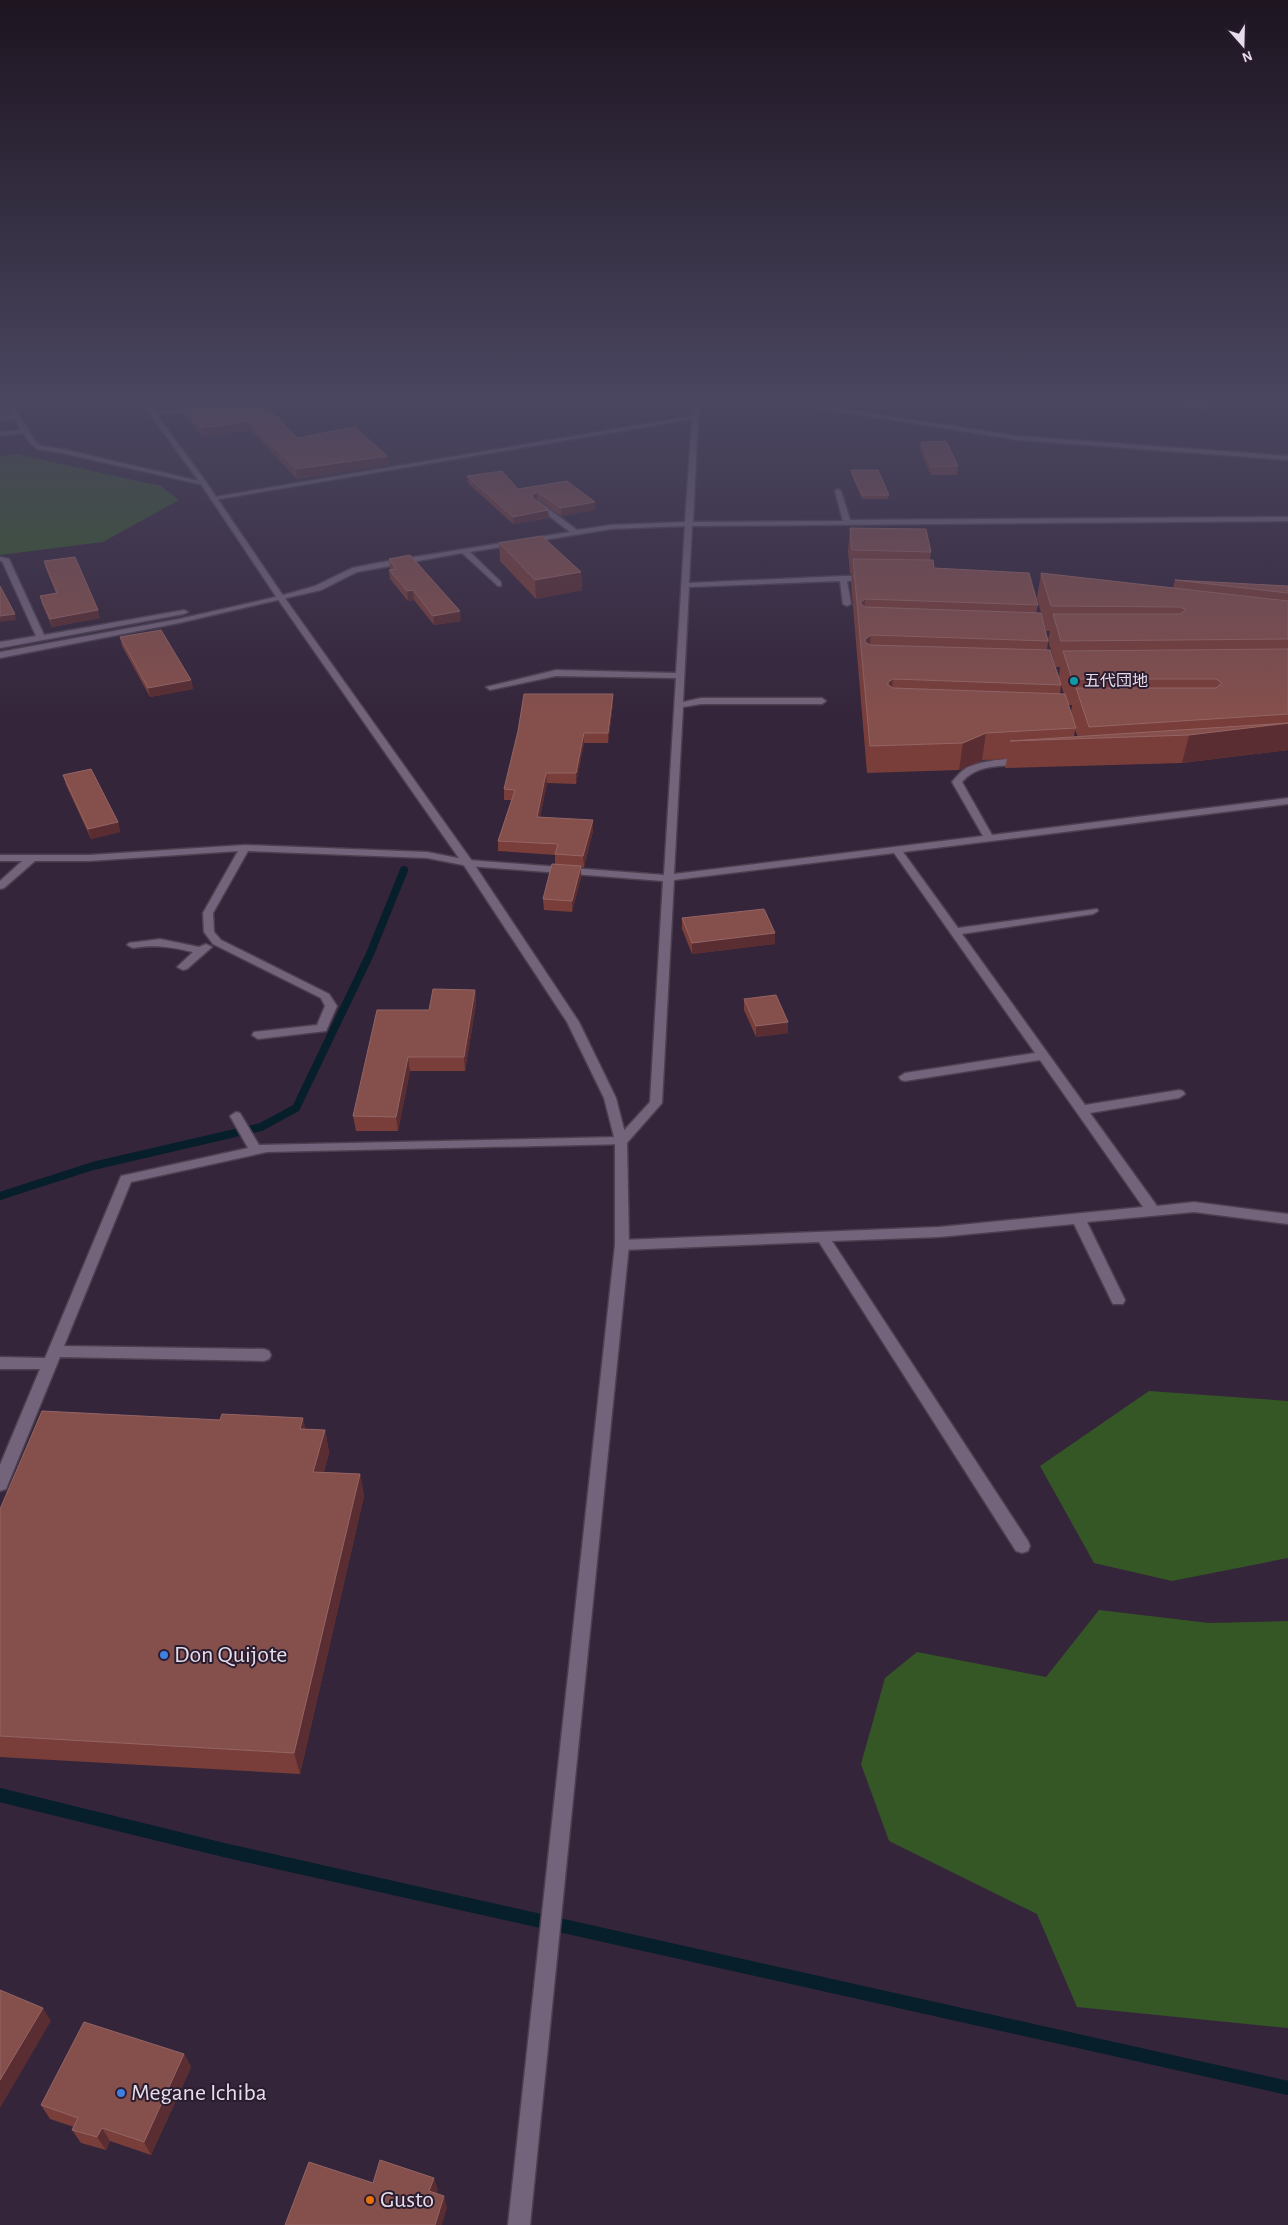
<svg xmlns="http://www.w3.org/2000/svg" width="1288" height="2225" viewBox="0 0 1288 2225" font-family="'Alegreya Sans','Noto Sans JP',sans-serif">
<rect width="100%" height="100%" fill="#34253a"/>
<!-- green -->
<g fill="#355726">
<path d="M16 454 161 486 179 500 103 542 0 555V456Z"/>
<path d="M1149 1391 1288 1401V1558L1172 1581 1094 1563 1040 1466Z"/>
<path d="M1099 1610 1209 1623 1288 1621V2028L1077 2007 1037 1914 889 1841 861 1764 885 1678 917 1652 1046 1677Z"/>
</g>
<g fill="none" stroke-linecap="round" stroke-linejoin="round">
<!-- stream-far1 -->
<path stroke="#061f2a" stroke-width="8" d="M0 1196 93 1166 261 1127 296 1108 370 954 404 870"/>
<!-- stream -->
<path stroke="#061f2a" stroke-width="14" d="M0 1795 228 1851 1288 2088"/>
<!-- lane casing -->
<g stroke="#4c4050" stroke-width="3">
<g id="lane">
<path d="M219 403H233L153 416 150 414Z"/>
<path d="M1125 403 1210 404 1220 403 1211 408 1135 407Z"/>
</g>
</g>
<!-- street casing -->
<g stroke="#4c4050" stroke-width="3">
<g id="street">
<path d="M5 403H11L35 441 41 446 62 449 207 483 204 485 62 453 37 449 30 443 23 433 0 436V432L21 430 15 419 0 421V417L13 416Z"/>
<path d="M695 403H701L698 417 693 522 843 521 835 491 838 489 841 491 850 520 1288 517V521L692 526 689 583 843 576H868L872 578 868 580 847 581 851 604 847 606 843 604 840 581 689 587 683 702 701 698H822L826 701 822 704H701L683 707 674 874 983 836 952 782C956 777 960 772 966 768 977 762 1018 754 1028 762L1023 765C1001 766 977 764 962 782L992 835 1288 798V804L903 852 958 928 1097 909 1098 911 1093 914 962 934 1085 1105 1179 1090 1183 1091 1185 1094 1179 1098 1090 1113 1157 1206 1194 1202 1288 1214V1224L1194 1212 1087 1222 1125 1300 1123 1304H1113L1111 1300 1074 1224 939 1237 832 1241 1028 1541 1030 1546 1028 1551 1022 1553 1016 1551 819 1242 622 1250 617 1248 615 1245 617 1242 622 1240 939 1227 1143 1207 1040 1060 905 1081 901 1080 899 1077 905 1073 1035 1053 894 853 674 880 662 1103 626 1144 267 1152 131 1182 64 1346 264 1349 269 1351 271 1355 269 1359 264 1361 60 1357 8 1484 6 1489 0 1491V1465L40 1369H0V1357L45 1358 121 1176 248 1148 230 1116 236 1112 240 1113 259 1145 618 1137 650 1102 663 881 468 866 427 858 248 851 213 913 214 932 221 940 329 994 337 1006 326 1031 258 1039 252 1035 254 1032 317 1025 325 1006 321 998 213 944 204 932 203 913 238 851 89 861H35L4 888 0 889V881L22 861H0V855H89L245 845 427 852 468 860 664 875 676 678 556 676 490 690 486 687 556 670 676 673 685 526 611 529 470 552 501 582V586H498L462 553 357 572 321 590 179 623 0 658V652L179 619 280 596 315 586 352 568 377 563 570 532 535 505 534 503 538 501 577 530 611 525 685 522 692 419 213 500 209 498 692 416Z"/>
<path d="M788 403H801L1018 436 1288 456V460L1018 440Z"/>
<path d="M0 557 9 559 44 635 184 610 188 612 184 614 0 648V642L36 636 2 561H0Z"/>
<path d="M160 939 199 947 206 944 212 947 187 969 183 970 177 967 193 952C172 947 154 944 133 948L127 945 129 943Z"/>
</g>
</g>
<!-- secondary casing -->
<g stroke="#4c4050" stroke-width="3">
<path id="secondary" d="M142 403H148L206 482 284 597 472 861 579 1022 616 1098 627 1141 629 1245 530 2225H508L615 1245V1141L604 1098 567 1022 463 864 277 598 201 484Z"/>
</g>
<!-- lane -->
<use href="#lane" fill="#74647b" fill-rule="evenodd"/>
<!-- street -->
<use href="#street" fill="#74647b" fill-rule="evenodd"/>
<!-- secondary -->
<use href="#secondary" fill="#74647b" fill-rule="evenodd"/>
</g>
<!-- wall -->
<g fill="#793e39" fill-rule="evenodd">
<path d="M176 403H264L297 438 387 456 388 465 297 479 251 430 203 437 183 413 182 407H180Z"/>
<path d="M921 442 958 466 957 475H931L920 450Z"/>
<path d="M851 470 889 495 888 499H862L851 474Z"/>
<path d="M467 476 518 489 567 481 595 510 561 516 537 499 535 500 549 518 513 524 468 483Z"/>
<path d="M850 528 931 552 930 560 934 568 1038 605 1036 613 1048 641 1047 650 1059 676 1060 667H1056L1048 640 1050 631H1046L1037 598 1041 573 1173 588 1175 580 1288 586V750L1182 763 1005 768 1007 759 982 760 959 770 867 773 851 583 852 574H850L848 551ZM1061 685 1064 694H1060ZM1068 705H1072L1071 713ZM1075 730 1078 737H1074Z"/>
<path d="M499 543 581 572 582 590 536 599 500 561Z"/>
<path d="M389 559 461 621 434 625 414 600 408 601 390 579 389 570H391L390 568Z"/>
<path d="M44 561 100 618 52 627 42 604 40 596 56 593 46 569Z"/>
<path d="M120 637 191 680 193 689 150 697 122 646Z"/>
<path d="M613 704 608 743H584L576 784 547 783 540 817 593 831 584 867H581V877L572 912 544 910 543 899 555 864V855L498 851V841L512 800H504V789Z"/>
<path d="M63 775 118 822 120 832 91 839 66 785Z"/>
<path d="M682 918 775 944 692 954 682 929Z"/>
<path d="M475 990 476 1004 465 1071H410L398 1131H356L353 1116 429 1010Z"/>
<path d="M744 999 788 1022V1033L756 1037 744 1010Z"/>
<path d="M305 1429 325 1430 329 1452 324 1472 360 1474 364 1496 300 1774 0 1757V1509Z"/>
<path d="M184 2054 191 2067 151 2155 110 2141 106 2150 81 2143 72 2130 74 2127 50 2119 41 2105Z"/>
</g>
<!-- shaded-wall -->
<g fill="#592d32">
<path d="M179 403H209L181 404 182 407H180Z"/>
<path d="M8 405 10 414 0 415V406Z"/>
<path d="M249 421 251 430 203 437 201 428Z"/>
<path d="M387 456 388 465 297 479 296 469Z"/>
<path d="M537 492V499L532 502V495Z"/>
<path d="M595 502V510L561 516V508Z"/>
<path d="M548 510 549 518 513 524V517Z"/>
<path d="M581 572 582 590 536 599 535 580Z"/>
<path d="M413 590 414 600 408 601 407 591Z"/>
<path d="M865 599 863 624 860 603Z"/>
<path d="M98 610 100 618 52 627 50 619Z"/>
<path d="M460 611 461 621 434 625 433 616Z"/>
<path d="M15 614 16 620 0 622V616Z"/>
<path d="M871 635 868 661 865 639Z"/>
<path d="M893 679 890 705 888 682Z"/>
<path d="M191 680 193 689 150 697 148 688Z"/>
<path d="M613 694V704L608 743V733Z"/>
<path d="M1288 724V750L1182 763 1189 735Z"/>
<path d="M584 733V743L576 784V773Z"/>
<path d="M986 733 982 760 959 770 963 743Z"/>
<path d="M546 773 547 783 538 827 537 817Z"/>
<path d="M593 820V831L584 867 583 856Z"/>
<path d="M118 822 120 832 91 839 88 829Z"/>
<path d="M581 866V877L572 912V901Z"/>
<path d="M775 933V944L692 954V943Z"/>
<path d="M475 990 476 1004 465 1071 464 1057Z"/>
<path d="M788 1022V1033L756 1037V1026Z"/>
<path d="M408 1057 410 1071 398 1131 396 1117Z"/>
<path d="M303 1418 308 1440 300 1429Z"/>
<path d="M325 1430 329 1452 318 1494 313 1472Z"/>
<path d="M360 1474 364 1496 300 1774 294 1753Z"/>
<path d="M43 2008 51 2021 0 2108V2080Z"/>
<path d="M184 2054 191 2067 151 2155 144 2142Z"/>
<path d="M102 2128 110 2141 106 2150 97 2137Z"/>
<path d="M434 2178 438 2190 433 2204 429 2191Z"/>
<path d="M444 2196 447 2208 442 2225H435Z"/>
</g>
<!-- building -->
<g fill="#854f4c" stroke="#946565">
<path d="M0 403H6L8 405 0 406Z"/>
<path d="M191 403H264L297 438 355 427 387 456 296 469 249 421 201 428 181 404Z"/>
<path d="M946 441 958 466 932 467 921 442Z"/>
<path d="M851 470H878L889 495H862Z"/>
<path d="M502 471 518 489 567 481 595 502 561 508 537 492 532 495 533 498 548 510 513 517 467 476Z"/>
<path d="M850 528 926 529 931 552 852 550Z"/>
<path d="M542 536 581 572 535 580 499 543Z"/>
<path d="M410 555 460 611 433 616 413 590 407 591 389 570 396 569 389 559Z"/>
<path d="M75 557 98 610 50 619 40 596 57 593 44 561Z"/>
<path d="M853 559 933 560 934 568 1029 573 1038 605 865 599 860 603 865 607 1041 613 1048 641 871 635 865 639V642L870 645 1050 650 1061 685 893 679 888 682V685L893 688 1065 694 1076 728 986 733 963 743 870 746Z"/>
<path d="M1041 573 1288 601V639L1061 641 1053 614H1180L1186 610 1180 607 1051 606Z"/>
<path d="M1175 580 1288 586V593Z"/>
<path d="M0 586 15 614 0 616Z"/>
<path d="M161 630 191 680 148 688 120 637Z"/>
<path d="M1288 649V714L1089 727 1076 688H1216L1222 683 1216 679H1072L1063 651Z"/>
<path d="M524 694H613L608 733H584L576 773H546L537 817 593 820 583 856 555 854 558 844 498 841 515 790 504 789 518 731Z"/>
<path d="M1288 723 1189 735 1010 741Z"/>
<path d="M91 769 118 822 88 829 63 775Z"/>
<path d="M552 864 581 866 572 901 543 899Z"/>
<path d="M764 909 775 933 692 943 682 918Z"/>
<path d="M433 989 475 990 464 1057H408L396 1117 353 1116 377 1010H429Z"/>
<path d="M776 995 788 1022 756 1026 744 999Z"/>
<path d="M42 1411 220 1420 222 1414 303 1418 300 1429 325 1430 313 1472 360 1474 294 1753 0 1736V1509Z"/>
<path d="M0 1990 43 2008 0 2080Z"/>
<path d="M84 2022 184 2054 144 2142 102 2128 97 2137 72 2130 78 2118 41 2105Z"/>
<path d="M380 2160 434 2178 429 2191 444 2196 435 2225H285L309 2162 373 2183Z"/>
</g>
<!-- sky -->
<linearGradient id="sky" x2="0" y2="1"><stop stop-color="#1d1420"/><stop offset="0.56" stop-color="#4a4660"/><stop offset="1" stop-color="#4a4660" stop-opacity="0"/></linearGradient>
<rect width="1288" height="714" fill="url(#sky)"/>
<!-- markers -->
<circle fill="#0f9aa8" stroke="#2a1c2f" stroke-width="2" cx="1074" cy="681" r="5"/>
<g fill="#3f7fe0" stroke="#2a1c2f" stroke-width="2">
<circle cx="164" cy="1655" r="5"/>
<circle cx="121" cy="2093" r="5"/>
</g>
<circle fill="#e8710a" stroke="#2a1c2f" stroke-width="2" cx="370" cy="2200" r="5"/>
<g text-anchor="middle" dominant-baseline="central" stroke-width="4" stroke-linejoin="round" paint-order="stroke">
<!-- far-poi labels -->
<g font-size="16" fill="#e6ddea" stroke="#2a1c2f" text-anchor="start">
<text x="1084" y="681">五代団地</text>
</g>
<!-- near-poi labels -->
<g font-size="24" fill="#e6ddea" stroke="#2a1c2f" text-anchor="start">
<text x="174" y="1655">Don Quijote</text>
<text x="131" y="2093">Megane Ichiba</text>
<text x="380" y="2200">Gusto</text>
</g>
</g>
<!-- north arrow -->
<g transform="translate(1243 45) rotate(160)" stroke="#2a1c2f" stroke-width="4" paint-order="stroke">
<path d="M0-4L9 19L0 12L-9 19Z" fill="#e6ddea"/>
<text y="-8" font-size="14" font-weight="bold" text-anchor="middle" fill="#e6ddea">N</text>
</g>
</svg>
